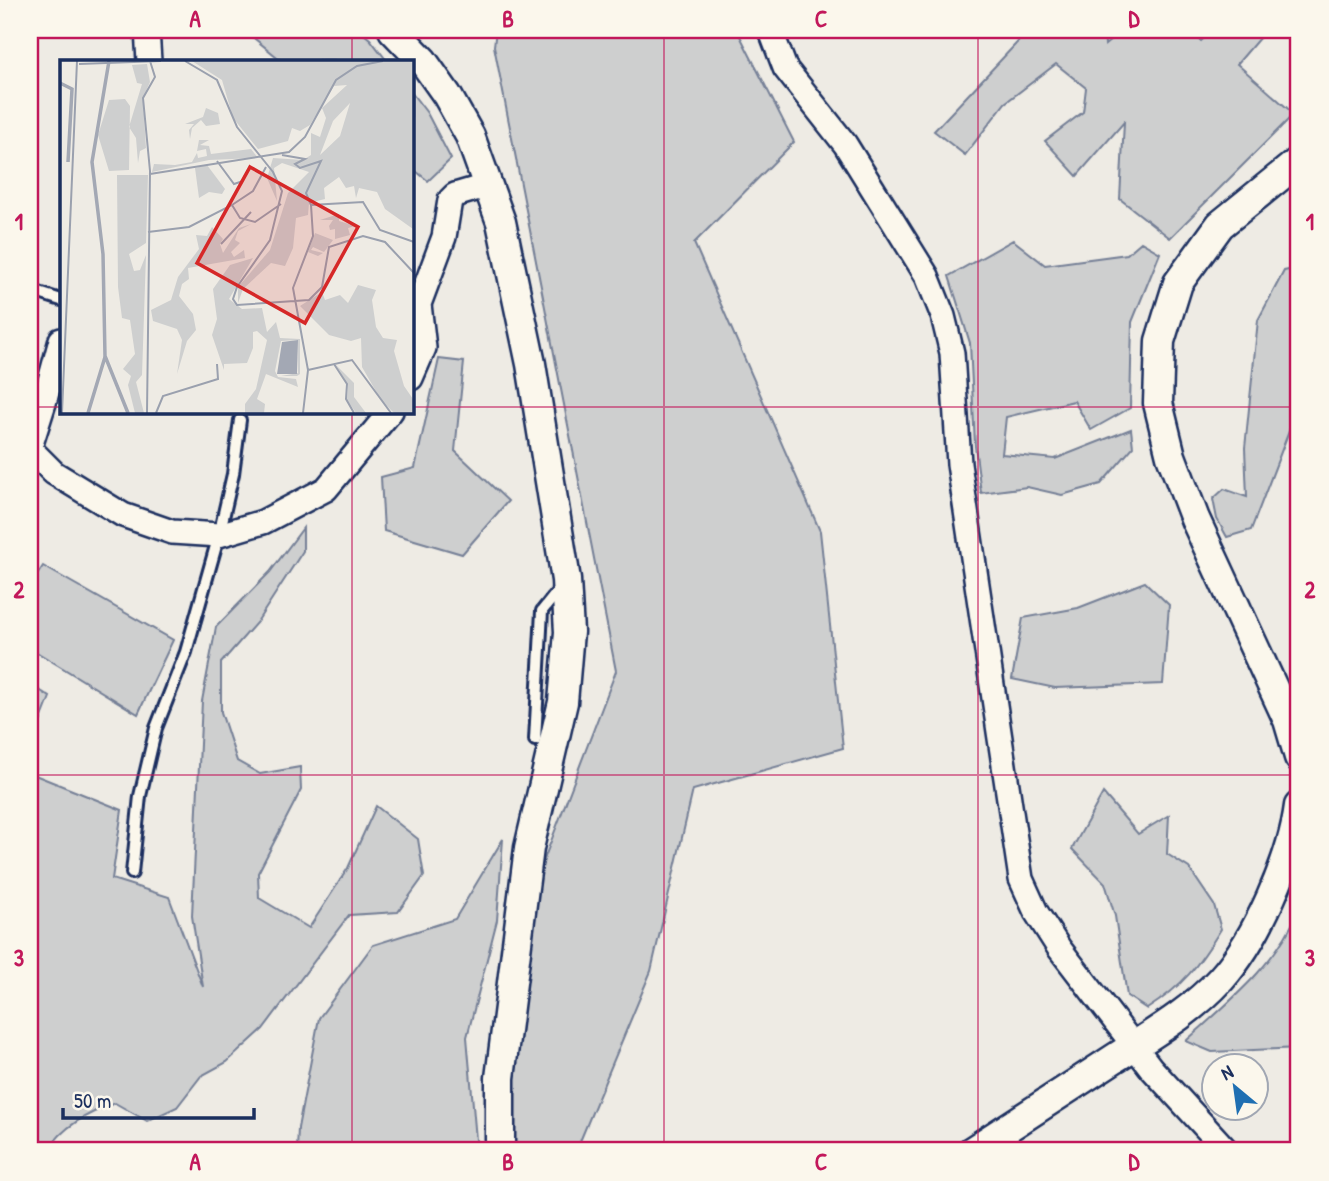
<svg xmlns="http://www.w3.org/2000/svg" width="1329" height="1181" viewBox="0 0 1329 1181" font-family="'Patrick Hand',sans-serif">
<rect width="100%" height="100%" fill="#eeebe4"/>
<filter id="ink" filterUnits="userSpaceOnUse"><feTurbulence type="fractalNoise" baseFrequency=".0143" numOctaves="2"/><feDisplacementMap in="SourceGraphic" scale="14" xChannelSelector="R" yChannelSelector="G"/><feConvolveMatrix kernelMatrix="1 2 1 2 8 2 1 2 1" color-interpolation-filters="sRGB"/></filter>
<g filter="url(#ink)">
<!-- green -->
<g fill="#cecfcf" stroke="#747f96" stroke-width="2">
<path d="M244 30H359L370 39 387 61H282Z"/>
<path d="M496 30H737L794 142 694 243 820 531 843 748 693 790 651 971 576 1151H512V959L545 857 616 671 494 46Z"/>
<path d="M1029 30H1104L1105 45 1123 30H1185L1201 41 1213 30H1266L1237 64 1294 114 1170 238 1120 199 1124 122 1077 176 1045 141 1083 112 1086 88 1056 64 1005 103 965 155 934 131Z"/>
<path d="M411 92 427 113 451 159 428 181 411 167Z"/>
<path d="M1013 240 1045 265 1127 254 1141 242 1160 253 1132 322 1130 408 1091 430 1074 401 1006 417 1002 454 1055 459 1131 429 1133 447 1101 484 1062 495 1027 487 981 493 975 446 970 343 949 276Z"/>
<path d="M1299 268V405L1251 530 1227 537 1217 519 1213 499 1224 489 1247 497 1245 448 1258 320 1284 271Z"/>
<path d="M439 359 464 362 455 451 508 501 462 554 384 531 381 477 415 468Z"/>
<path d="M303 528V551L257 622 221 663V712L237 761 260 774 300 767 301 790 258 873 259 898 309 928 348 868 376 806 418 839 424 876 398 912 349 915 263 1029 227 1062 201 1076 177 1107 147 1121 115 1103C89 1113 62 1126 48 1151H30V773L122 810 112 879 169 897 203 987 192 916 202 701 216 627 270 572Z"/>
<path d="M43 566 173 640 138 714 30 648V586Z"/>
<path d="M1145 582 1169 605 1163 684 1055 688 1012 679 1023 618 1078 608Z"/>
<path d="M30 684 50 697 35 735H30Z"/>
<path d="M1103 793 1138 834 1169 815 1167 854 1189 868 1214 905 1221 929C1199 965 1183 986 1147 1009L1127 996 1115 916 1105 883 1072 849Z"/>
<path d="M503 839 497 920 467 1037 477 1151H297L298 1128 319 1018 373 945 455 919Z"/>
<path d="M1299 909V1048L1212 1052 1186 1041C1228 1003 1279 962 1299 909Z"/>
</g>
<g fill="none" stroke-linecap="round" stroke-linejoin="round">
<!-- service casing -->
<g stroke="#1b2f5e" stroke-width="16">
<g id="service">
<path d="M30 290 61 300"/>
<path d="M535 740 542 611 562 586"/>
<path d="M132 873 140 796 156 728 186 652 219 535 233 474 240 420"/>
</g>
</g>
<!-- minor casing -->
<g stroke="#1b2f5e" stroke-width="28">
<g id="minor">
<path d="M147 30 149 61"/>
<path d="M773 30 772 34 785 68 845 144 927 276 943 316 952 353 959 464 1021 879 1036 912 1059 948 1151 1068 1227 1151"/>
<path d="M411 378 424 348 419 304 444 237 450 200 455 195 489 185"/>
<path d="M30 447 44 403 61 340"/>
<path d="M30 449 54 473 123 515 172 532 219 535 263 522 326 489 391 411"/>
</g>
</g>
<!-- tertiary casing -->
<g stroke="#1b2f5e" stroke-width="33">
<g id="tertiary">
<path d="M393 30 423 61 447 95 470 136 501 222 531 364 566 580 569 632 563 702 529 848 500 1078V1151"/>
<path d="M1299 161 1220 225 1178 283 1160 341 1158 403 1171 456 1195 519 1288 720 1299 757"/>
<path d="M972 1151C1020 1120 1068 1089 1115 1058 1152 1034 1191 1012 1221 979 1257 939 1292 859 1299 806"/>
</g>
</g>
<!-- service -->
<use href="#service" stroke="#fbf7ec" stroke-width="10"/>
<!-- minor -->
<use href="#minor" stroke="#fbf7ec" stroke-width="23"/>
<!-- tertiary -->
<use href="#tertiary" stroke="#fbf7ec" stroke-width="28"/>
</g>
</g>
<!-- grid -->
<path fill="none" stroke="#c2185b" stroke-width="2" stroke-opacity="0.55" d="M352 30V61M664 30V1151M978 30V1151M30 407H61M411 407H1299M352 411V1151M30 775H1299"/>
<!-- overview -->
<g transform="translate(60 60)">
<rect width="354" height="354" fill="#eeebe4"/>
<path d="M132 1H353V169L325 149 317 132 299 128 296 138 294 126 286 128 279 117 264 128 265 139 249 143 248 155 236 158 233 188 225 206 211 203 183 229 178 243V227L210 190 228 133 249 112 222 103 214 108 217 141 207 118 213 98 243 100 251 95V73L260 77 266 58 262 48 287 25 274 26 250 65 240 71 232 68 228 81 198 89 173 58 162 20ZM290 43 280 76 260 95 273 61ZM87 4 90 22 83 38 86 88 80 91 78 103 76 78 69 67 82 24 77 23 72 5ZM65 39 70 46 69 110 49 111 38 75 49 40ZM146 48 158 53 160 64 146 66 141 60 132 68 130 79 129 70 134 64H125L143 57ZM139 80H149L140 85 149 86 151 94 191 89 198 98 149 100 92 112 94 104 115 105 132 102 137 93 138 98 147 96 146 89 137 91ZM147 105 165 129 162 134 149 132 139 138 135 108ZM57 115H88L86 183 69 194 74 211 80 210 86 195 82 315 76 322 84 353H75L68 325 71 316 63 309 75 294 70 260 62 258 58 227ZM279 154V161L295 166 288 168 290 175 275 179V169L270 170 269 166 273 160H260ZM191 164 178 171 175 180 180 183 171 192 174 197 184 190 185 198 128 208 129 219 122 224 119 236 133 254 136 270 127 281 117 314 122 280 117 269 93 261 91 250 111 240 118 217 139 189 136 175 147 176 152 167 163 179 160 184 163 193 179 168ZM255 173 273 180 264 192 253 187 251 190 263 193 258 196 248 192ZM193 198 169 239 182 249 202 248 207 272 216 262 220 278 240 279V314L237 316H221L238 313V280L221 281 215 311 218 317 236 319 238 327 206 314 197 339 205 344 204 353H185V344L196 329 207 280 197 271 193 272V288L187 303 164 304V310L152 275 157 259 153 229 170 205ZM298 225 316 230 312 240 316 267 323 278 337 280 334 291 344 326 353 339V353H334L321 340 302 307 301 278 291 281 269 275 240 246 262 232 265 240 280 235 288 243ZM276 305 294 323V337L306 353H296L287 340 288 325Z" fill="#cecfcf" fill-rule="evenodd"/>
<path d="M238 280 237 314H217L222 282Z" fill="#a3a8b4"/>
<path fill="none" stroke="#a3a8b4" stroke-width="3.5" d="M49 1 32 102 43 194 45 296 68 353M0 23 12 29 8 102M28 353 45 297"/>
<path fill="none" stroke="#9aa0ae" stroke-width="2" d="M125 1 157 20 177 67 213 112 222 131 210 180 177 227 173 239 177 245 249 240 262 227 269 187 303 176 325 182 354 213M19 4 101 1M222 95 245 99 235 104 240 108 261 101 246 133 251 145M157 101 174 124 183 121M90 114 229 92 245 77 276 20 297 6 323 1M172 145 180 158 195 162 221 144M88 172 129 167 172 145 193 131 206 107M161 184 191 152M274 304 287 324 286 339 294 353M248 310 292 300 331 353M2 353 17 1M87 353 90 111 83 38 95 17 90 1M96 353 103 336 158 319 157 304M243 353 248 310 233 228 253 176 251 145 303 142 320 170 354 182"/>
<path fill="#d62828" fill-opacity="0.15" stroke="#d62828" stroke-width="3.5" d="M190 107 298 167 245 263 137 203Z"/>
<rect width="354" height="354" fill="none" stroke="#1b2f5e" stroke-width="3.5"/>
</g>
<!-- margin -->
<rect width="1329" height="1181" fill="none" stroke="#fbf7ec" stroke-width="77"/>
<!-- north arrow -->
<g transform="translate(1235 1087) rotate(331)"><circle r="33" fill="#fbf7ec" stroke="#a1a7b3" stroke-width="2"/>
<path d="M0-5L12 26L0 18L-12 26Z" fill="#1f6fb2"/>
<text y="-10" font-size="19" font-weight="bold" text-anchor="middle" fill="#1b2f5e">N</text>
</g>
<!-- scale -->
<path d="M63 1108v10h191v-10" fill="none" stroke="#1b2f5e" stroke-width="3.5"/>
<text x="74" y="1108" font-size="21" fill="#1b2f5e" stroke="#fbf7ec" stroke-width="5" paint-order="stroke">50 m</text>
<rect x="38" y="38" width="1252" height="1104" fill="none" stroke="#c2185b" stroke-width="2.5"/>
<g font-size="23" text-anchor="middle" font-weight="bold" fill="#c2185b">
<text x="195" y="27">A</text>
<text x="508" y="27">B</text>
<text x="821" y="27">C</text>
<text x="1134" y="27">D</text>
<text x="19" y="230">1</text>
<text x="1310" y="230">1</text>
<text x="19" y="598">2</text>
<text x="1310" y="598">2</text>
<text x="19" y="966">3</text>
<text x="1310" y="966">3</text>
<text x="195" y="1170">A</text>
<text x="508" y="1170">B</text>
<text x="821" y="1170">C</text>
<text x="1134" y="1170">D</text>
</g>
</svg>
